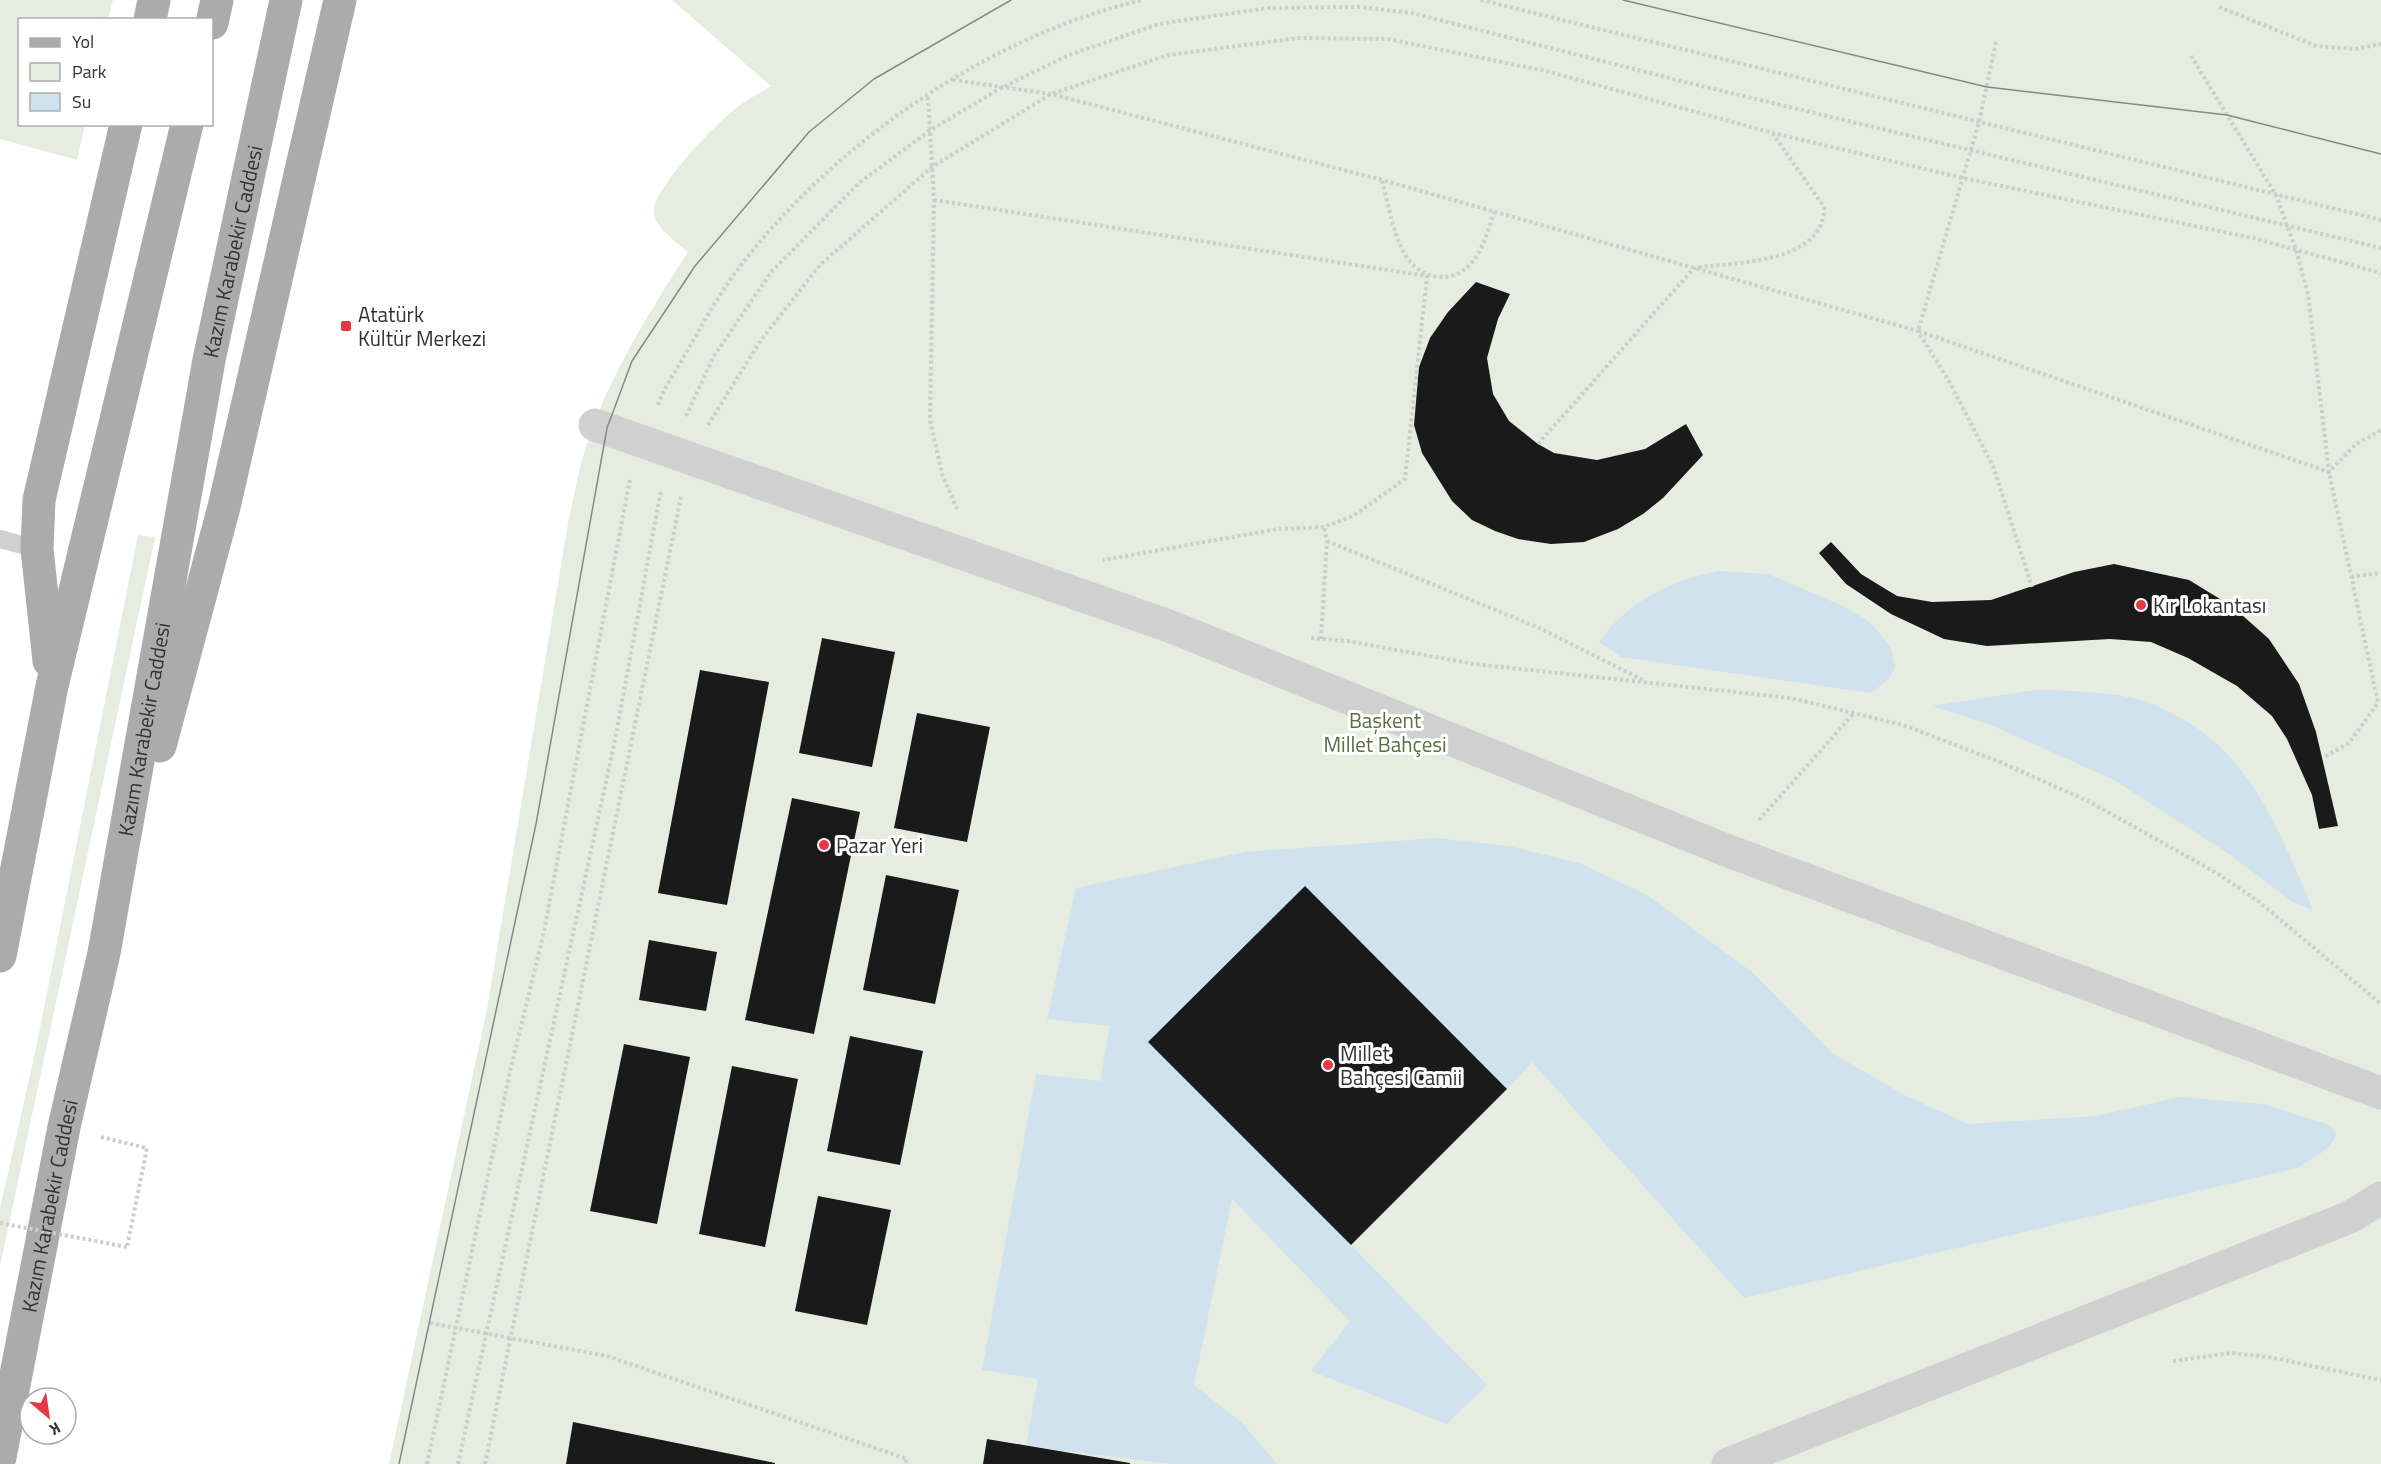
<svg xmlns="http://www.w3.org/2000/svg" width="2381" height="1464" viewBox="0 0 2381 1464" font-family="'Titillium Web',sans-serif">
<rect width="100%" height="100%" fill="#fff"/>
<!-- green -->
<g fill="#e6ecdf">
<path d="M0 0H113L108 19 20 20V124L85 125 77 160 0 139Z"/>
<path d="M672 0H2381V1464H389L487 1009 568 523C574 498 578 471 586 447 609 376 648 314 688 252 678 243 657 229 654 215 649 191 717 123 736 108 747 99 760 93 771 86Z"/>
<path d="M138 535 155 537 0 1266V1208L35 1053Z"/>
</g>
<!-- water -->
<g fill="#cfe2ee">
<path d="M1718 571 1768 574 1845 607 1868 621 1881 635 1891 648 1895 667 1889 679 1871 693 1621 657 1599 642C1628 601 1670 581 1718 571Z"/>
<path d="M2036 690C2072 691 2109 691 2145 701 2154 704 2164 710 2173 714 2251 752 2281 835 2313 910L2293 902 2229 854 2114 780 1991 725 1932 706Z"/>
<path d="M1436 838 1509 846 1579 863 1647 895 1752 972 1832 1053 1904 1095 1968 1124 2096 1116 2180 1097 2263 1104 2330 1125 2336 1135C2330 1151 2311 1159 2297 1168L1744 1298 1532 1062 1507 1089 1304 887 1351 1245 1487 1385 1447 1424 1311 1371 1350 1321 1232 1199 1194 1385 1242 1423 1277 1464H1171L1026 1446 1038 1379 982 1370 1036 1074 1100 1081 1110 1026 1047 1019 1076 888 1245 852Z"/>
</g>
<!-- building -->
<g fill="#1a1a1a">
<path d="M1476 282 1510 294 1498 319 1487 358 1493 394 1509 421 1538 444 1554 453 1597 460 1645 449 1686 424 1703 455 1663 498 1643 514 1618 529 1584 542 1551 544 1518 539 1495 531 1472 520 1452 501 1422 453 1414 425 1419 367 1430 338 1448 312Z"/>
<path d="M1831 542 1861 574 1897 596 1932 602 1991 600 2074 572 2114 564 2189 580 2233 607 2269 639 2299 684 2316 732 2338 826 2319 829 2312 795 2287 739 2272 716 2237 686 2188 658 2151 642 2110 639 1987 646 1944 639 1891 614 1846 584 1819 553Z"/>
<path d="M822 638 895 652 872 767 799 753Z"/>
<path d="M700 670 769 682 727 905 658 893Z"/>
<path d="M917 713 990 727 967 842 894 828Z"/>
<path d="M792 798 860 812 814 1034 745 1020Z"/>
<path d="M886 875 959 890 935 1004 863 990Z"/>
<path d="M1305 886 1507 1089 1351 1245 1148 1042Z"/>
<path d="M649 940 717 952 706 1011 639 1000Z"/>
<path d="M850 1036 923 1051 900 1165 827 1151Z"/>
<path d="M624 1044 690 1057 657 1224 590 1211Z"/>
<path d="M732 1066 798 1079 765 1247 699 1234Z"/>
<path d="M818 1196 891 1210 867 1325 795 1311Z"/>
<path d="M573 1422 775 1463V1464H566Z"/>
<path d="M987 1439 1130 1463V1464H983Z"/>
</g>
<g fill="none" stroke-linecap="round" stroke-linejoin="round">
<!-- path -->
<g stroke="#cdcdcd" stroke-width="4" stroke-dasharray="3 3" stroke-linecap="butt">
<path d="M1481 0 2381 220"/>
<path d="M2219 7 2316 46 2355 49 2381 44"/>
<path d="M1996 42 1979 122 1918 331 2329 472 2356 444 2381 430"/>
<path d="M2191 56 2276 195 2296 250 2308 294 2329 472 2378 703 2349 743 2323 758"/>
<path d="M953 80 1051 94 1382 180 1918 331 1950 383 1993 466 2032 587"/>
<path d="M928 97 934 200 930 420 942 474 957 509"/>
<path d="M1382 181C1389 205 1393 238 1408 259 1416 270 1427 276 1439 277 1476 279 1486 238 1495 209"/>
<path d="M934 200 1427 276 1405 479 1353 516 1324 527 1278 529 1103 560"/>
<path d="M658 405 664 390C688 352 709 309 735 273 830 146 988 35 1143 0"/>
<path d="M686 416 714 356 772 271 859 183 929 131 1001 88 1069 55 1159 24 1268 8 1358 7 1412 13 1693 84 2381 248"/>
<path d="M708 425 761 340 820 265 932 167 1051 94 1168 55 1298 38 1388 39 1546 71 1773 133 1963 178 2253 238 2381 273"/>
<path d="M1538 444 1694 268C1734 262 1825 264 1824 207L1773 134"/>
<path d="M1327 541 1537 627 1645 681"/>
<path d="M2351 577 2381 573"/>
<path d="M1311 638 1347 641 1474 664 1791 698 1903 725 2000 762 2088 801 2215 872 2258 901 2381 1004"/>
<path d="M1321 639 1327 541 1324 527"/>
<path d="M1759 820 1854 713"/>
<path d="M101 1137 147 1148 127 1247"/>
<path d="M430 1323 607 1356 907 1459 905 1464"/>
<path d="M2173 1361 2232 1353 2268 1357 2381 1380"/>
<path d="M427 1464 511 1067 543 936 630 479"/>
<path d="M458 1464 614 745 661 490"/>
<path d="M485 1464 681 497"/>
</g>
<!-- lane -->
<path stroke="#d0d0d0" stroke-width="18" d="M0 539 37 549"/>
<!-- street -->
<g stroke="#d0d0d0" stroke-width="33">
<path d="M595 425 1169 626 1731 852 2381 1093"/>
<path d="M1728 1464 2350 1217 2381 1198"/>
</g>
<!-- primary -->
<g stroke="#ababab" stroke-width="33">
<path d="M150 20 154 0"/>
<path d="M212 23 217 0"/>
<path d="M49 661 37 549 39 500 126 124"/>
<path d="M160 746 224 507 340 0"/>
<path d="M0 956 52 686 187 124"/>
<path id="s1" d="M0 1457 64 1127 104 953 209 360 286 0"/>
</g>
<!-- tram -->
<g stroke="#888" stroke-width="1.5">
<path d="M1623 0 1987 87 2227 115 2381 154"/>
<path d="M399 1464 536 824 607 428 632 361 695 266 809 132 874 79 1011 0"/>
</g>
<!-- path-bridge -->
<path stroke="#cdcdcd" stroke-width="4" stroke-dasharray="3 3" stroke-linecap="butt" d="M0 1223 127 1247"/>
</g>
<!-- markers -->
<g fill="#e63946" stroke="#fff" stroke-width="2">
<rect x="340" y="320" width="12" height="12" rx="3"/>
<circle cx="2141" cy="605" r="6"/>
<circle cx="824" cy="845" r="6"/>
<circle cx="1328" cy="1065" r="6"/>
</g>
<g text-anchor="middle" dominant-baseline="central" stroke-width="6" stroke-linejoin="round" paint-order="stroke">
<!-- street labels -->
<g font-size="21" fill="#333" stroke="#fff">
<text stroke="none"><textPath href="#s1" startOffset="1228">Kazım Karabekir Caddesi</textPath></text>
<text stroke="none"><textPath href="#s1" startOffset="742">Kazım Karabekir Caddesi</textPath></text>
<text stroke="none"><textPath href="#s1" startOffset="256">Kazım Karabekir Caddesi</textPath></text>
</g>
<!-- poi labels -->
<g font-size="21" fill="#333" stroke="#fff" text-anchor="start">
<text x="358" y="314">Atatürk<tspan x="358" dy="24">Kültür Merkezi</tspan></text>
<text x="2153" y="605">Kır Lokantası</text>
<text x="836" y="845">Pazar Yeri</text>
<text x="1340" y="1053">Millet<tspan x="1340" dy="24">Bahçesi Camii</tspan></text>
</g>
<!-- park labels -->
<g font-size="21" fill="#56703f" stroke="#fff">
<text x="1385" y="720">Başkent<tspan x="1385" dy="24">Millet Bahçesi</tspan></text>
</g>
</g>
<!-- legend -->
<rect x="18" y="18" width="195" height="108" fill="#ffffff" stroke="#adadad" stroke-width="1.5"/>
<rect x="30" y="38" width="30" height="9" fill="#ababab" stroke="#adadad" stroke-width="1.5"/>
<text x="72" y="48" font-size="18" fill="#333333">Yol</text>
<rect x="30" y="63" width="30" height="18" fill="#e6ecdf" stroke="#adadad" stroke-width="1.5"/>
<text x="72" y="78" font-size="18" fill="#333333">Park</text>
<rect x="30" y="93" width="30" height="18" fill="#cfe2ee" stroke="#adadad" stroke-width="1.5"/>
<text x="72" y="108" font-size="18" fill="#333333">Su</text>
<!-- north arrow -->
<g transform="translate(48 1416) rotate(151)"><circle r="28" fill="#ffffff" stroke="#adadad" stroke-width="1.5"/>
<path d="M0-4.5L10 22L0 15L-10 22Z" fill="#e63946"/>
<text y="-9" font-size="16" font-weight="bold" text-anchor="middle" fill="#333333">K</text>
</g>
</svg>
